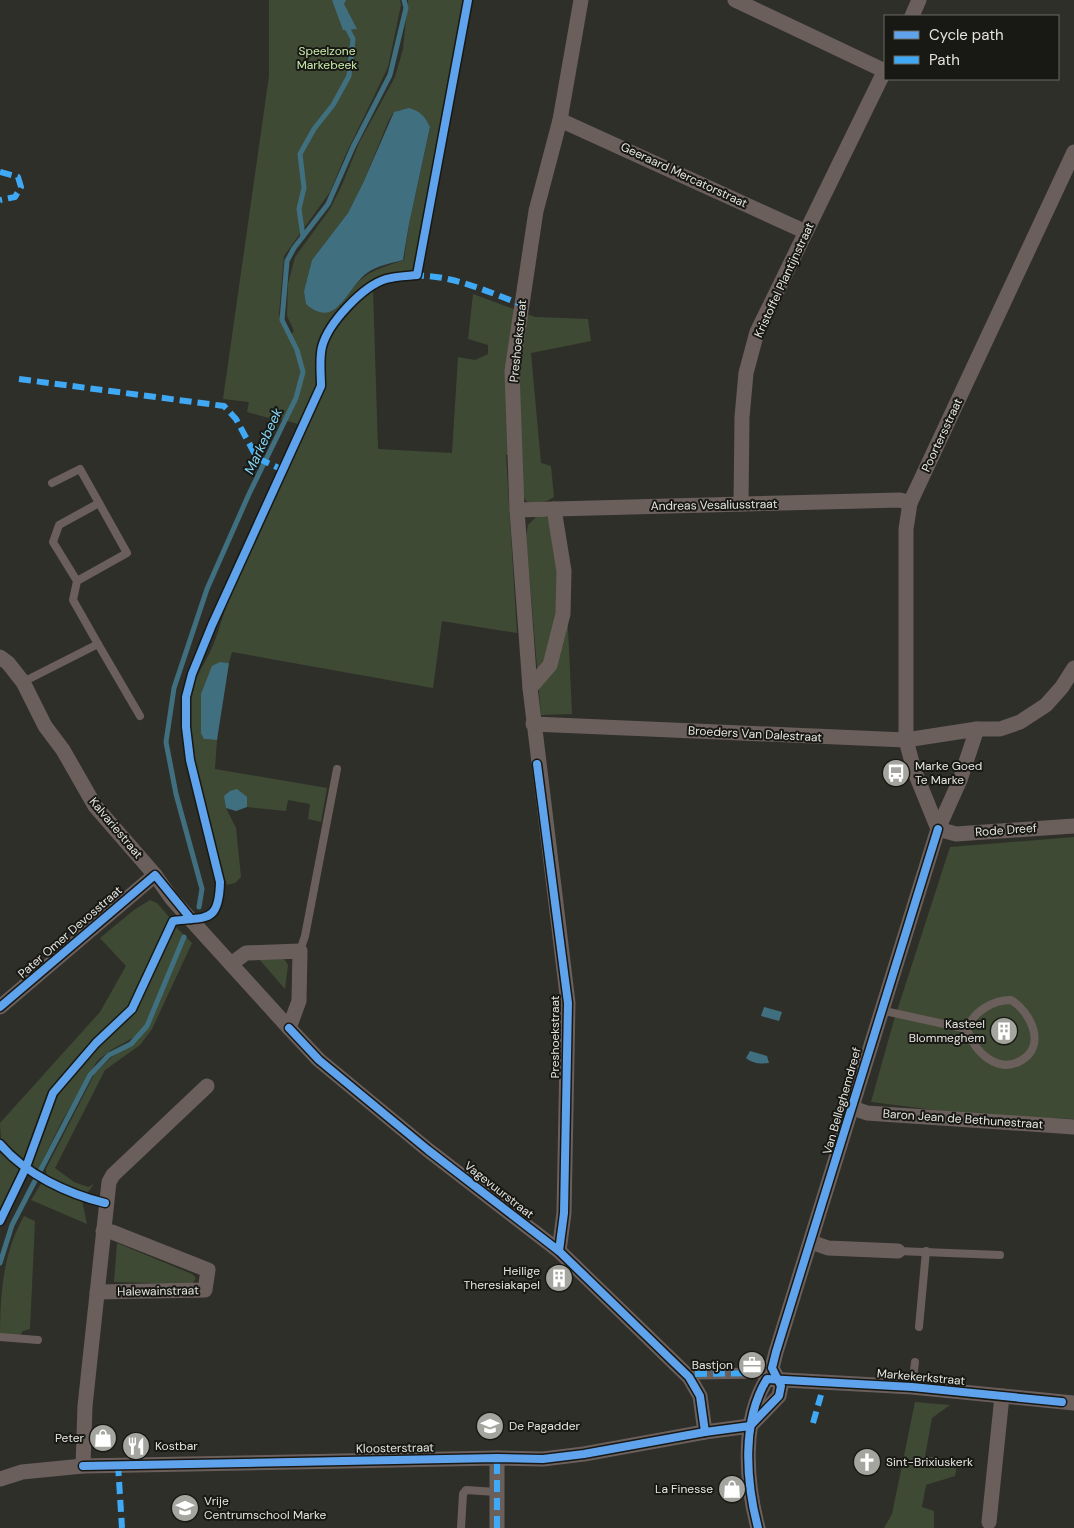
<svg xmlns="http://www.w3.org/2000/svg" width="1074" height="1528" viewBox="0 0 1074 1528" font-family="'DM Sans',sans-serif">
<rect width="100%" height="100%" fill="#2f2f2a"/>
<!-- green -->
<g fill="#3f4a34" fill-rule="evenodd">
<path d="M269 0H400L401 5 388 67 345 156 330 192 284 256 279 314 288 337 294 331 287 316 288 284 295 257 330 209 342 185 359 143 395 77 403 49 408 0H465L413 272 385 276 369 283 332 322 322 338 317 357V387L298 424 280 419 275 432 268 430 269 418 247 412 249 402 223 399 269 76ZM400 110C416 111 424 112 430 128L409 224 404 260C368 272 361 274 339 306L304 291 312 260 348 213 363 183 388 122 393 113Z"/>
<path d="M373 290 378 449 452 453 458 357 475 360 488 354V345L468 339 473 294 535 317 588 319 591 341 531 353 541 463 551 466 554 497C515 520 521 481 520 455H506L517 633 442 621 433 688 232 652 229 663 220 662 204 739 217 740 215 769 327 788 321 822 308 819 310 804 288 800 286 811 247 807V797L225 796 226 808 236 828 241 877 235 883 227 885C212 840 182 745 189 700 192 680 204 666 212 648 220 629 225 607 233 588 261 520 294 454 325 388 325 375 322 361 325 349 329 329 357 302 373 290Z"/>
<path d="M537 516H544L550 519 566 585 572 714 541 715 526 536 528 525Z"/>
<path d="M1074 837V1119L975 1115 871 1102 894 1020 950 847Z"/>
<path d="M150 900 157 903 170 918 132 1003 94 1041 49 1093 24 1163 1 1140 0 1123 100 1012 126 966 100 938 134 910Z"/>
<path d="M176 927 192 943 152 1029 140 1045 105 1070 55 1168 74 1182 88 1187 94 1184 82 1200 87 1224 31 1200 42 1182 47 1184 46 1169 95 1073 112 1057 139 1039 136 1036 111 1050 97 1061 61 1123 38 1170 32 1166 50 1109 59 1091 100 1044 136 1011 153 972Z"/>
<path d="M283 957 288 965 285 989 258 958Z"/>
<path d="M0 1150 21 1169 0 1214Z"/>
<path d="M24 1216 35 1221 30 1329 23 1331 16 1341H0C0 1297 2 1255 24 1216Z"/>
<path d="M117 1243 192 1274 196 1278 193 1283 184 1284 114 1282Z"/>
<path d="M915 1402 950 1405 932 1418 925 1456 958 1461 955 1476 926 1485 922 1507 934 1511V1528H884L892 1514Z"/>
</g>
<!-- water -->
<g fill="#407080">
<path d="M332 0H346L344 4 357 29 343 30Z"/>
<path d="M409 108C421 112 425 116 430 127L409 224 403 260C392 263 376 266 367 273 346 288 337 331 306 304L304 291 312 260 348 213 363 183 394 112Z"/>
<path d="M220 662 229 663 217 740 204 739 201 733V694L212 666Z"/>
<path d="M237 789 247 797V807L236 811 226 808 224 796 230 791Z"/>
<path d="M764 1007 782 1012 779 1021 761 1016Z"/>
<path d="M750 1051 767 1056 769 1063C762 1064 753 1064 746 1058Z"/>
</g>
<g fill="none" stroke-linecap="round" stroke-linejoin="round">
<!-- stream -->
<g stroke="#407080" stroke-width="5">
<path d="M303 236 299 209 304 188 300 154 314 129 333 105 349 76 353 39 345 24"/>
<path d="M199 907 202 889 176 794 166 742 174 688 207 589 249 494 296 398 303 372 297 350 282 320 287 261 294 248 328 204 353 147 390 75 406 8 404 0"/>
<path d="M0 1263 12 1225 90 1075 109 1055 131 1044 147 1026 184 937"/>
</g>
<!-- service -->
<g stroke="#6b5f5c" stroke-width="8">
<path d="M77 581 53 542 59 525 99 503"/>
<path d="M98 644 140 716"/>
<path d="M23 682 98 644 73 600 77 581 127 553 80 469 52 483"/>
<path d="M300 951 305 936 337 769"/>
<path d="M880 1010 967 1029C973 1051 998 1075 1022 1060 1047 1045 1030 1011 1011 1000 993 1000 974 1011 967 1029"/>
<path d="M898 1251 1000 1255"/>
<path d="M919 1327 926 1251"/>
<path d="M0 1337 38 1340"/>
<path d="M912 1387 915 1362"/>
<path d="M461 1528 463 1494 466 1490 496 1492"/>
</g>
<!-- pedestrian -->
<path stroke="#6b5f5c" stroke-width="11" d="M695 1374 762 1373"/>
<!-- minor -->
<g stroke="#6b5f5c" stroke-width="15">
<path d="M735 0 885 71"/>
<path d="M912 16 919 0"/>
<path d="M560 120 806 232"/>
<path d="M741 504 742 417 746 373 757 332 885 70"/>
<path d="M517 510 900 500 910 503"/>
<path d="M0 657 8 663 23 682 45 726 63 750 95 806 155 875 172 899 289 1028 319 1060 428 1150 559 1251 689 1377 700 1396 705 1432"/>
<path d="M530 688 550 665 563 614 564 571 554 509"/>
<path d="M533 724 906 740 977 729H1000L1020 722 1046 705 1062 687 1074 668"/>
<path d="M938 829 914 770 906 740V529L910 503 1074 152"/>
<path d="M938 829 956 834 1074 826"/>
<path d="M231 964 246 953 300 951 299 1001 289 1028"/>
<path d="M0 1007 155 875"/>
<path d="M853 1108 867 1113 1074 1127"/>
<path d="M811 1242 828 1248 898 1251"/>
<path d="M559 1251 564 1213 568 1003 530 688 517 510 512 371 536 211 560 120 581 0"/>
<path d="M97 1292 205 1290 208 1270 112 1232 103 1231"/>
<path d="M83 1466 85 1406 109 1182 113 1175 207 1086"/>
<path d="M0 1479 22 1472 83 1466 497 1458 543 1459 584 1454 705 1432 750 1426 779 1396 781 1386 772 1368 776 1352 938 829 960 780 977 729"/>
<path d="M989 1522 1002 1396"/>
<path d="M497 1528V1458"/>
<path d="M758 1528C746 1482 741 1421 767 1379L912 1387 1074 1403"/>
</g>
<!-- quiet -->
<g stroke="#3fa9f5" stroke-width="6" stroke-dasharray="12 6" stroke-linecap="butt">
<path d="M0 172 18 177 21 187 15 197 0 200"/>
<path d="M412 276C448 273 488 292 521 304"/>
<path d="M19 379 224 406 236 419 257 458 283 470"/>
<path d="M695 1374 762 1373"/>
<path d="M813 1423 821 1395"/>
<path d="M118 1464 122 1528"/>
<path d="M497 1528V1458"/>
</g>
<!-- cycleway casing -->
<g stroke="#181814" stroke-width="11">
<g id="cycleway">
<path d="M537 764 568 1003 564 1213 559 1251"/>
<path d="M0 1007 155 875 191 919"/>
<path d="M289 1028 319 1060 428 1150 559 1251 689 1377 700 1396 705 1432"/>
<path d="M0 1144C25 1174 68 1194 105 1203"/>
<path d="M0 1221 26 1167 53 1093 96 1043 132 1009 173 921C205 916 219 925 220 882L190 760 186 727V697L192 674 212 625 321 386C321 374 319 359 322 347 328 323 363 286 386 279 396 276 407 276 417 275L468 0"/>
<path d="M83 1466 497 1458 543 1459 584 1454 705 1432 750 1426 779 1396 781 1386 772 1368 776 1352 938 829"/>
<path d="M758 1528C746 1482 741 1421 767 1379L912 1387 1062 1402"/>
</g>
</g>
<!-- cycleway -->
<use href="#cycleway" stroke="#60a3ed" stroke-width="8"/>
</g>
<!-- icons -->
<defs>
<g id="bus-disc" transform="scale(1.4375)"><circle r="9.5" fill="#a5a5a0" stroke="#181814"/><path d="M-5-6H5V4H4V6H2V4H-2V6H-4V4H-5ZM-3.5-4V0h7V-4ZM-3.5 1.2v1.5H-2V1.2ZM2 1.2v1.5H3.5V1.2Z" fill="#fff"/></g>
<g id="building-disc" transform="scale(1.4375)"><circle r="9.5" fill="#a5a5a0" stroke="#181814"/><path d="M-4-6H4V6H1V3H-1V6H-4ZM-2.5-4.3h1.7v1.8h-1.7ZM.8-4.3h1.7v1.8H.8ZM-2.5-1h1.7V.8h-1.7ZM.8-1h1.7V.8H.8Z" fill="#fff"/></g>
<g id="office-disc" transform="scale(1.4375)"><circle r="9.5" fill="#a5a5a0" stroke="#181814"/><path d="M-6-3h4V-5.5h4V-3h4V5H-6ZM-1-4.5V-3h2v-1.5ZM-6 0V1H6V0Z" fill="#fff"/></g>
<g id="school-disc" transform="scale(1.4375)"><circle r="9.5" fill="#a5a5a0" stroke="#181814"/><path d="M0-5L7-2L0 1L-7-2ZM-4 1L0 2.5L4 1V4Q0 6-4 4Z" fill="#fff"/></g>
<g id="shop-disc" transform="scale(1.4375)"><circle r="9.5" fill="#a5a5a0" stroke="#181814"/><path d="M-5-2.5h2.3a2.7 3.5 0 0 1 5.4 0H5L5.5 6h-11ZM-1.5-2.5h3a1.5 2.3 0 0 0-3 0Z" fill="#fff"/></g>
<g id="restaurant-disc" transform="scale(1.4375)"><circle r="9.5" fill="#a5a5a0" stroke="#181814"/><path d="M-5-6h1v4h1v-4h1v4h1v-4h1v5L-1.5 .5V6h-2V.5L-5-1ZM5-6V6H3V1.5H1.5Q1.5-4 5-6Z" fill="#fff"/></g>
<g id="church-disc" transform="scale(1.4375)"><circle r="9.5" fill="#a5a5a0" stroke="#181814"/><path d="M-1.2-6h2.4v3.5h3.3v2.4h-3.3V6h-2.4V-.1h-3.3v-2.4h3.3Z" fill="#fff"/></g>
</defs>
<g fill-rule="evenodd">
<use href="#bus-disc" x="896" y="773"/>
<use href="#building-disc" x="1004" y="1031"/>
<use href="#building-disc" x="559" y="1278"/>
<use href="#office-disc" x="752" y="1365"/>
<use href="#school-disc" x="490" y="1426"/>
<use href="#shop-disc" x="103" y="1438"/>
<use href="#restaurant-disc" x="136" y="1446"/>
<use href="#church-disc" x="867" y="1462"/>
<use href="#shop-disc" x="732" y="1489"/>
<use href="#school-disc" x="185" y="1508"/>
</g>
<g text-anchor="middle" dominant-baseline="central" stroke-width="4" stroke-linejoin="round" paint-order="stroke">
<!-- park labels -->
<g font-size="12" fill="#c9ecab" stroke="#181814">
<text x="327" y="51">Speelzone<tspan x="327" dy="14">Markebeek</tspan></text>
</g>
<!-- street labels -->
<g font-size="12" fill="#e5e4df" stroke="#181814">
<text transform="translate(684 175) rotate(25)">Geeraard Mercatorstraat</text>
<text transform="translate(784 280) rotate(-65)">Kristoffel Plantijnstraat</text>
<text transform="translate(518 341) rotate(-84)">Preshoekstraat</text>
<text transform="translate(942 435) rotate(-65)">Poortersstraat</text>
<text transform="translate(714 505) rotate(-1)">Andreas Vesaliusstraat</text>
<text transform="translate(755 734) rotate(3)">Broeders Van Dalestraat</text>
<text transform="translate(116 828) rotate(50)">Kalvariestraat</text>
<text transform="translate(1006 830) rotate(-4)">Rode Dreef</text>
<text transform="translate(70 932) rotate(-41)">Pater Omer Devosstraat</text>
<text transform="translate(555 1037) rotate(-90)">Preshoekstraat</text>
<text transform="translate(842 1101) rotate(-74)">Van Belleghemdreef</text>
<text transform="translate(963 1119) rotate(4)">Baron Jean de Bethunestraat</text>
<text transform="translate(499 1190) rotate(38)">Vagevuurstraat</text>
<text transform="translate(158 1291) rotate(-1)">Halewainstraat</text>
<text transform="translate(921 1377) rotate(5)">Markekerkstraat</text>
<text transform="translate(395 1448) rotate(-1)">Kloosterstraat</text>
</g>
<!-- poi labels -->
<g font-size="12" fill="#e5e4df" stroke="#181814" text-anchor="start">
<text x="915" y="766">Marke Goed<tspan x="915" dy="14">Te Marke</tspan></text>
<text x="985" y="1024" text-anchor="end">Kasteel<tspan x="985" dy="14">Blommeghem</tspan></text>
<text x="540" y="1271" text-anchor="end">Heilige<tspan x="540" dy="14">Theresiakapel</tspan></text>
<text x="733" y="1365" text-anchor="end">Bastjon</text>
<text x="509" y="1426">De Pagadder</text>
<text x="84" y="1438" text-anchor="end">Peter</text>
<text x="155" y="1446">Kostbar</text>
<text x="886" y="1462">Sint-Brixiuskerk</text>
<text x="713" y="1489" text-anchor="end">La Finesse</text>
<text x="204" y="1501">Vrije<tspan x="204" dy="14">Centrumschool Marke</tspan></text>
</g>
<!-- water labels -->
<g font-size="14" font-style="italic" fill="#82d7f7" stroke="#181814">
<text transform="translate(263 441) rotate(-65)">Markebeek</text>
</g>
</g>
<!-- legend -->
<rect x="884" y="15" width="175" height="65" fill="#181814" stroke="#6a6a65"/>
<rect x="894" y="31" width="25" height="8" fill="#60a3ed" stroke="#6a6a65"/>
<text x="929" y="40" font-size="15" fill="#e5e4df">Cycle path</text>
<rect x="894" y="56" width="25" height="8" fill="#3fa9f5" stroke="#6a6a65"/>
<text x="929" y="65" font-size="15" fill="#e5e4df">Path</text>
</svg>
